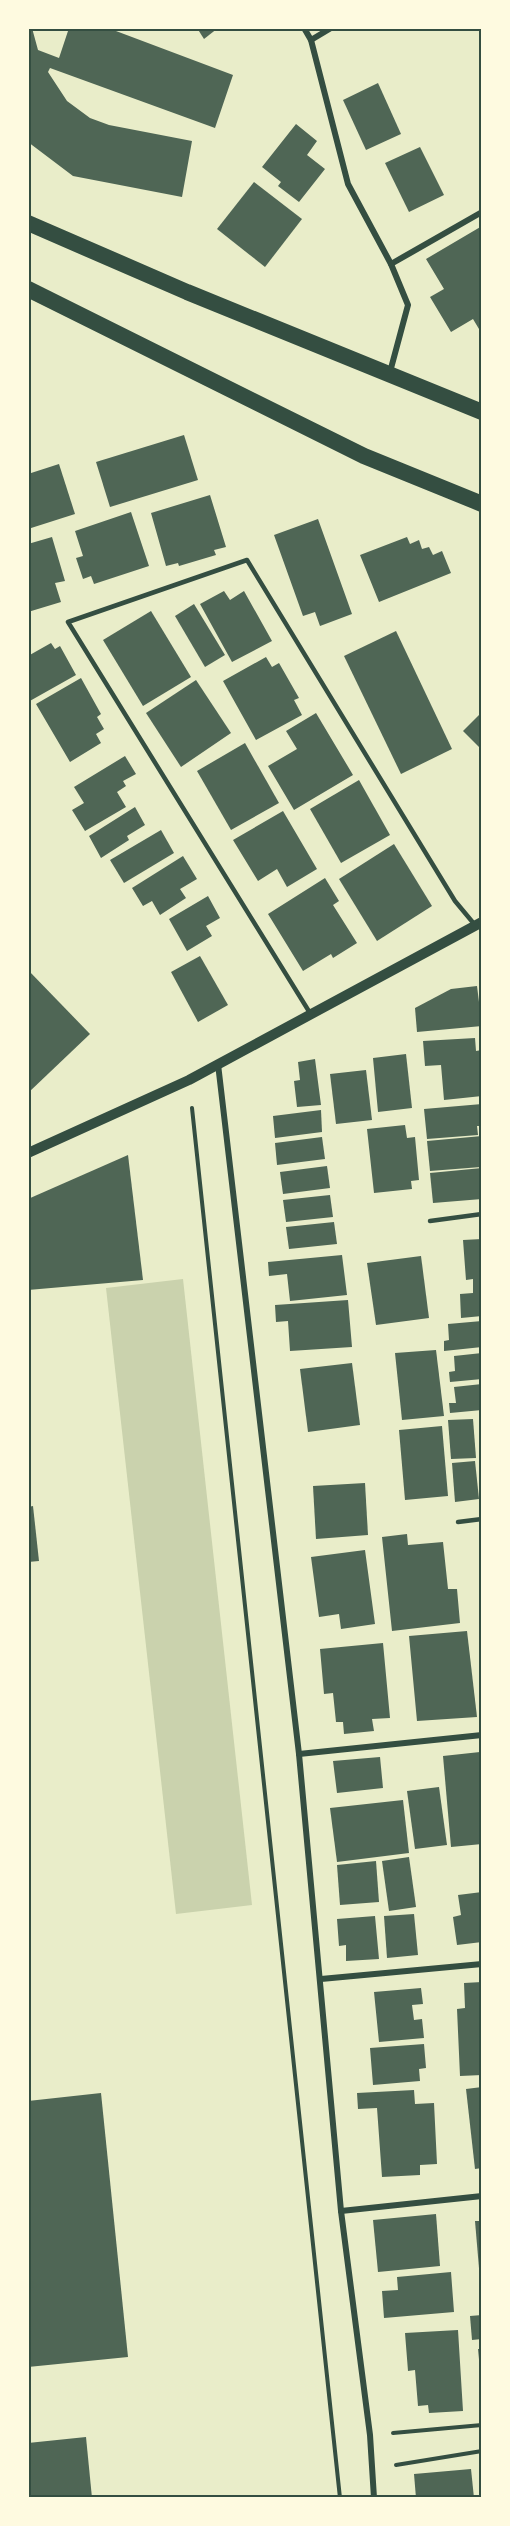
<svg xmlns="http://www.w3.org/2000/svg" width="510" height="2526" viewBox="0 0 510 2526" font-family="'Fira Sans',sans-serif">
<rect width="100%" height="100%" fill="#e9edc9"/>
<!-- green -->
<path fill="#cad2ad" d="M183 1279 252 1905 176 1914 106 1288Z"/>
<!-- building -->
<g fill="#4f6655">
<path d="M28 28H32L38 50 59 58 69 28H108L233 75 215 128 50 68 48 72 67 101 90 118 109 125 192 141 182 197 73 176 28 142Z"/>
<path d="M197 28H218L204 39Z"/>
<path d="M378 83 401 134 366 150 343 100Z"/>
<path d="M296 124 317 141 307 155 325 169 299 202 278 186 281 182 262 167Z"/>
<path d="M420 147 444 195 409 212 385 163Z"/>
<path d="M254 182 302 219 265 267 217 229Z"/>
<path d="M482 226V334L473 319 451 332 430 297 444 289 426 259Z"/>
<path d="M184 435 198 480 110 507 96 462Z"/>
<path d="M59 464 75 514 28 529V474Z"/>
<path d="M210 495 226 547 214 550 216 555 179 566 178 563 166 566 151 513Z"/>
<path d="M131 512 149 566 94 584 91 576 83 579 76 558 83 556 75 531Z"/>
<path d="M318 519 352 614 320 626 315 612 303 616 274 535Z"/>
<path d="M52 537 65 581 55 583 61 602 28 612V544Z"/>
<path d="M407 537 410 544 419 540 422 549 429 547 433 555 442 551 451 573 379 602 360 555Z"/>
<path d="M224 591 230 600 244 591 272 641 232 662 200 604Z"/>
<path d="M194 604 225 655 205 667 175 616Z"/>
<path d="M151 611 191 677 143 706 103 640Z"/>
<path d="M396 631 452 749 401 774 344 656Z"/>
<path d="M51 643 55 649 60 646 76 675 28 702V656Z"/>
<path d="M266 657 272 667 279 663 299 698 294 700 302 715 256 740 223 681Z"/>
<path d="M81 678 101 714 97 717 104 729 96 734 101 743 70 762 36 704Z"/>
<path d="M196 680 231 733 181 767 146 713Z"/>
<path d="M482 712V750L463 731Z"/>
<path d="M316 713 353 775 294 810 268 766 297 749 286 731Z"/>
<path d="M245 743 279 803 231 830 197 771Z"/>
<path d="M125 756 136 774 123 781 126 786 117 792 126 807 85 831 72 810 84 803 74 787Z"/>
<path d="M359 780 390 835 341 863 310 809Z"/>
<path d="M135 807 145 825 127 836 129 840 101 858 89 836Z"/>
<path d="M283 811 317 869 287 887 277 869 258 881 233 840Z"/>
<path d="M161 830 174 853 124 883 110 860Z"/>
<path d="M394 844 432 906 377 941 339 879Z"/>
<path d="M183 856 197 879 180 889 186 898 160 915 152 901 143 906 132 888Z"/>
<path d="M325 878 339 901 333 905 357 943 333 958 331 954 303 971 268 914Z"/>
<path d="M208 896 220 918 206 926 212 936 187 951 169 919Z"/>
<path d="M200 956 228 1005 198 1022 171 972Z"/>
<path d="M28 970 90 1034 28 1093Z"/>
<path d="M477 986 482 1026 417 1032 415 1008 451 989Z"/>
<path d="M475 1038 476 1051 482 1050V1096L444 1100 441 1065 425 1066 423 1041Z"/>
<path d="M406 1054 412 1108 378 1112 373 1058Z"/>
<path d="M315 1059 321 1105 297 1107 294 1081 300 1080 298 1062Z"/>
<path d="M366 1070 372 1120 336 1124 330 1074Z"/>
<path d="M482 1104V1126H477L478 1135 427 1139 424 1109Z"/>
<path d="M321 1110 322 1132 275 1138 273 1116Z"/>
<path d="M405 1125 407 1138 415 1137 419 1180 411 1181 412 1189 374 1193 367 1129Z"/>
<path d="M482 1136 481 1167 430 1171 427 1141Z"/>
<path d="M322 1137 325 1159 277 1165 275 1143Z"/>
<path d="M128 1155 143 1280 28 1290V1199Z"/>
<path d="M327 1166 330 1188 283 1194 280 1172Z"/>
<path d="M482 1168V1199L433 1203 430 1173Z"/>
<path d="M330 1195 333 1217 286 1222 283 1200Z"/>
<path d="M334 1222 337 1244 289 1249 286 1227Z"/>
<path d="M482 1239V1316L461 1318 460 1294 473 1293V1279L466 1280 463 1240Z"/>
<path d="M342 1255 347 1295 290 1301 287 1274 269 1276 268 1262Z"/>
<path d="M421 1256 429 1318 376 1325 367 1263Z"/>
<path d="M348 1300 352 1347 290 1351 288 1321 276 1322 275 1305Z"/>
<path d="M482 1321V1347L444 1351V1341L449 1340 448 1324Z"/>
<path d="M436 1350 444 1416 402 1420 395 1353Z"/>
<path d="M482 1353V1379L450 1382 449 1372 455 1371 454 1356Z"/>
<path d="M352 1363 360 1425 308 1432 300 1369Z"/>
<path d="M482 1384V1410L450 1413 449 1403H456L454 1387Z"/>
<rect x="479" y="1417" width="3" height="24"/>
<path d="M473 1419 476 1458 451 1459 448 1420Z"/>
<path d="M442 1426 448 1496 405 1500 399 1430Z"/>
<path d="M475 1461 479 1499 455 1502 452 1463Z"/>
<path d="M365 1483 368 1535 316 1539 313 1486Z"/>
<path d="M33 1506 39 1561 28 1562V1507Z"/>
<path d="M407 1534 408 1545 443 1542 448 1589H457L460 1623 392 1631 382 1537Z"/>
<path d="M365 1550 375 1624 341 1629 339 1614 319 1617 311 1557Z"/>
<path d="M467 1631 477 1717 417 1721 409 1636Z"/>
<path d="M383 1643 390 1718 372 1719 374 1731 344 1734 343 1722H336L333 1693 324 1694 320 1649Z"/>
<path d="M480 1752 482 1844 451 1847 443 1756Z"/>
<path d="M380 1757 383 1788 337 1793 333 1761Z"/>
<path d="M439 1787 447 1845 415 1849 407 1791Z"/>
<path d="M403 1800 409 1853 337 1862 330 1808Z"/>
<path d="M409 1857 416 1907 389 1911 382 1861Z"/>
<path d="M376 1861 379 1902 340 1905 337 1865Z"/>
<path d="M482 1892V1942L457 1945 453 1917 461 1915 458 1895Z"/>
<path d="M414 1914 418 1955 387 1958 384 1916Z"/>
<path d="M375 1916 379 1959 346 1961V1945L339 1946 337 1919Z"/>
<path d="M482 1982V2075L460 2076 457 2009 465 2008 464 1983Z"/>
<path d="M421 1988 423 2004 412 2005 414 2020 422 2019 424 2038 379 2042 374 1992Z"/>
<path d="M424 2044 426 2068 419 2069 420 2081 373 2085 370 2048Z"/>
<path d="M482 2087V2168L475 2169 466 2089Z"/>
<path d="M414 2090 415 2104 434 2103 437 2164 420 2165V2175L382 2177 377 2108 358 2109 357 2093Z"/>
<path d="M101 2093 128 2357 28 2367V2101Z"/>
<path d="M436 2214 440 2266 378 2272 373 2220Z"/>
<path d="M475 2221H482V2280H480Z"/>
<path d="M451 2272 454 2312 384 2318 382 2291 398 2290 397 2277Z"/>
<path d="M482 2315V2339L472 2340 470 2316Z"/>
<path d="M458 2330 463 2411 429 2413 428 2405 418 2406 415 2370 408 2371 405 2333Z"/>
<path d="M478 2349H482V2370H480Z"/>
<path d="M86 2437 92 2498H28V2443Z"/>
<path d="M471 2469 474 2498H416L414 2474Z"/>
</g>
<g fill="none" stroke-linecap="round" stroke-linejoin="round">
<!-- path -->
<g stroke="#344e41" stroke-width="4">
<path d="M192 1108 340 2498"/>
<path d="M393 2433 482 2425"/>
<path d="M396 2465 482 2451"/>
</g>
<!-- service -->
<g stroke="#344e41" stroke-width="4.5">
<path d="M310 1013 68 622 247 560 455 901 475 925"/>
<path d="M430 1221 482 1214"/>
<path d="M458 1522 482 1519"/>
</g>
<!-- minor -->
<g stroke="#344e41" stroke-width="6">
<path d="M304 28 311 40 348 184 391 264 408 305 390 372"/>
<path d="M311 40 331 28"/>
<path d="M391 264 482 212"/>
<path d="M218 1064 299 1754 341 2211 370 2435 374 2498"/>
<path d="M299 1754 482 1735"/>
<path d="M321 1979 482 1964"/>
<path d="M341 2211 482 2196"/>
</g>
<!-- tertiary -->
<path stroke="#344e41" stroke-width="10" d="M28 1153 189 1080 482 922"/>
<!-- trunk -->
<g stroke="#344e41" stroke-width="16">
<path d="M28 223 187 292 482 412"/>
<path d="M28 289 364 456 482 504"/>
</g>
</g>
<!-- border -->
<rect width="510" height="2526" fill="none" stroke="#fefae0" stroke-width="60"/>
<rect x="30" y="30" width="450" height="2466" fill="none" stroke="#344e41" stroke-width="2"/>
</svg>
